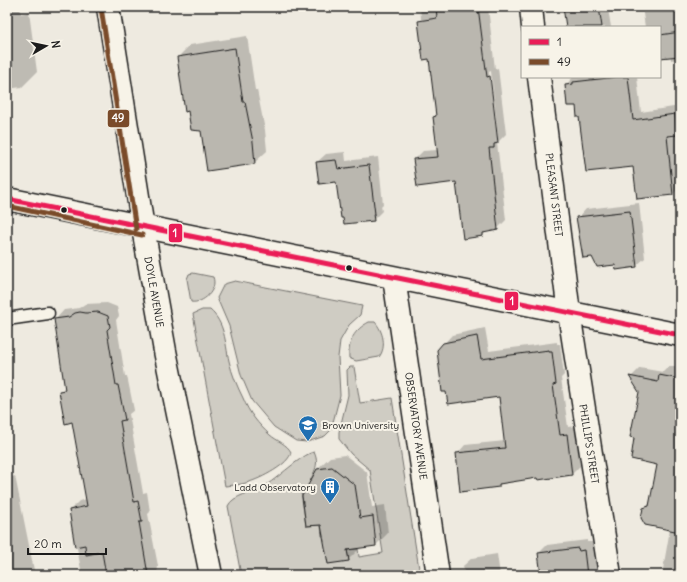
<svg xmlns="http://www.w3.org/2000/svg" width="687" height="582" viewBox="0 0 687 582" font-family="Delius,sans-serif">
<rect width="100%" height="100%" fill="#eeeae0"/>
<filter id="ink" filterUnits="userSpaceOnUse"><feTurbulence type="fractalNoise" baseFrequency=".025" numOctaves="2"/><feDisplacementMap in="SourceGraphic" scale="8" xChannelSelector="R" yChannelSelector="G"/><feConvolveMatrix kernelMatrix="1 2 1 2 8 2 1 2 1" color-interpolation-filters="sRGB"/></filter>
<g filter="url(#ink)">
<!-- green -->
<g fill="#cfccc3" stroke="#767470">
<path d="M193 273 213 277C218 290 203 304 191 302L187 279 189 274Z"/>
<path d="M235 281 362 306 360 315 349 325 340 341 338 357 340 395 331 430 325 436 307 442 296 441 274 427 252 401 241 375 229 326 217 298 224 284Z"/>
<path d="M202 310H210C225 323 225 342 229 361 232 374 237 386 243 398 249 413 258 424 270 435 277 441 287 444 291 452 290 464 260 479 249 482 241 485 233 485 225 486L193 314Z"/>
<path d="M369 322H375C383 331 387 347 379 357L356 361 349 358C348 341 354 330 369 322Z"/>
<path d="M350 367H354L360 403 392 398 420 575H241L228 506C233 495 252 493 263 487 276 480 302 454 314 452 322 469 308 475 310 490L301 492 306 526 321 525 322 536H324L349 561 347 550 358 549 359 557 383 553 370 470 351 454 339 439V432L348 395 347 370Z"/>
</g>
<!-- shadow -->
<g fill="#0003" fill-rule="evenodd">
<path d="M7 7H20L21 14 29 12 37 72 22 87 7 89Z"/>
<path d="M420 7H488L495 69 498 68 506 134 497 143 506 220 497 229 487 231 483 235 457 181 414 160 423 151 438 150 434 117 437 114 430 58 419 21 421 19ZM491 71 498 140 497 142 489 72Z"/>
<path d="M561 7H622L608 9 611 27H567L565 10Z"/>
<path d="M642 7H680V59L671 60V56L660 57V27H645Z"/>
<path d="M247 36 255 90H257L265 130 267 151 254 163 202 130 178 57 190 45Z"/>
<path d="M573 77H637L641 112 680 106V131L676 134 680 187 673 194 634 166 586 171 577 105 566 85Z"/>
<path d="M345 152 346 161 378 157 383 204 381 206 382 211 373 220 317 162 326 154Z"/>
<path d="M639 203 645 258 636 266 616 264 578 218 586 209Z"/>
<path d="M107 303 117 307 119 316 116 320 125 376H127L134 410 129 414 143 493 147 492 150 512 148 514 158 566 157 575H82L70 510 79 501 87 499 73 421 60 392 66 386 55 320 64 310 79 308 85 304Z"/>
<path d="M485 328 489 351 557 342V344H560L564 375 561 378 568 427 575 426 580 466 572 474 538 479V477L503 482 499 486 461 491 457 454 465 445 505 441 499 396 438 350 452 335Z"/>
<path d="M7 352 13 387 7 394Z"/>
<path d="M669 366 680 368V575H662L670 529 644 509 651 502 658 464 640 392 631 377 640 368 663 372Z"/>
<path d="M7 453 12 477 15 476 35 575H7Z"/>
<path d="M345 455 367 472 372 507 385 505 388 533 376 545 361 547 348 560 317 469 330 457Z"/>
<path d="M587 540V542H592L597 575H542L539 553 547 545Z"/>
<path d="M497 554 500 575H465L463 566 472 558Z"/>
</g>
<!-- building -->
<g fill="#bab7af" stroke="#1c1c1c">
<path d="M436 7H478L487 77 490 76 498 143 494 144V148H489L498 230 483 233V236L463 239 456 182 417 187 413 159 438 157 433 117 436 116 429 59 423 60 418 21 437 18Z"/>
<path d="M563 7H599L602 27H566Z"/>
<path d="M680 32V56L660 58V35Z"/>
<path d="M235 48 243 102H245L253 142 255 164 207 171 201 131 191 130 188 111 185 112 177 57Z"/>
<path d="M617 77H628L633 120 675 114 677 135 667 136 673 195 637 199 633 167 586 172 579 117H577L576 106H567L565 85 573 84V82Z"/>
<path d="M336 160 338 169 369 165 375 214H373L374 221 344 224 343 218H341L336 182 319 184 316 162Z"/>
<path d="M630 211 637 267 616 270 615 265 597 267 592 257 583 258 576 217Z"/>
<path d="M80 312 86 313 98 312 108 316 110 327 107 330 116 385H118L125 420 120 421 134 502 138 501 142 522H139L148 575H106L102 552 86 555 85 545 75 547 69 510 87 506 72 422 65 424 59 391 65 390 54 319 69 317 75 313Z"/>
<path d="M477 336 481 359 549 350V352H552L556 384 553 385 560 435 567 434 572 475 538 480 537 478 499 484V487L460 492 456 453 505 448 499 397 448 404 446 392H442L437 350 443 343Z"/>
<path d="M659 375 680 379V532L645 525 641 518 643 508 649 506 657 465 631 459 634 438 630 437 639 392 629 376 658 382Z"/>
<path d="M332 467 355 485 360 518 373 516 376 546 347 550 349 561 328 564 321 525 306 526 302 496 317 469Z"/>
<path d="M578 548 579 551 584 550 587 575H541L538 553Z"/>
</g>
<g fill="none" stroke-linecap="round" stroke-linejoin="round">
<!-- lane casing -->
<g stroke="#1c1c1c" stroke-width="15">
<path id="lane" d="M7 319 48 313"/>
</g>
<!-- street casing -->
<g stroke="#1c1c1c" stroke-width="25">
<g id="street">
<path d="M531 7 533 27"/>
<path d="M539 77 569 313 610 575"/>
<path d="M143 228 165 351 211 575"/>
<path d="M394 278 438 575"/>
</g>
</g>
<!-- secondary casing -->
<g stroke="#1c1c1c" stroke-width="25">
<g id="secondary">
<path d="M108 7 143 228"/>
<path d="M7 199 680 335"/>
</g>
</g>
<!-- lane -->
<use href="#lane" stroke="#f7f3e8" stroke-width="12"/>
<!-- street -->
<use href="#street" stroke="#f7f3e8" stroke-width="22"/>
<!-- secondary -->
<use href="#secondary" stroke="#f7f3e8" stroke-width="22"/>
<!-- bus-1 casing -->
<g stroke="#f7f3e8" stroke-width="8">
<path id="bus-1" d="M7 199 680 335"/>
</g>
<!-- bus-2 casing -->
<g stroke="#f7f3e8" stroke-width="8">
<g id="bus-2">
<path d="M101 8 136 229"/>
<path d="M7 206 142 235"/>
</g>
</g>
<!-- bus-1 -->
<use href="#bus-1" stroke="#ea1d57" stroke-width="5"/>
<!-- bus-2 -->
<use href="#bus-2" stroke="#7a4b2a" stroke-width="5"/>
</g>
</g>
<!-- icons -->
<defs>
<g id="university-pin" transform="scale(1)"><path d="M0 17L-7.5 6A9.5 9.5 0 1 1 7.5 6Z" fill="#1f6fb2" stroke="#f7f3e8"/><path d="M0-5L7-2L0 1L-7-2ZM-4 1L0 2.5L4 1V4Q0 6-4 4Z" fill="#fff"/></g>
<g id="building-pin" transform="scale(1)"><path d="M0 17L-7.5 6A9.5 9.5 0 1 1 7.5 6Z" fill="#1f6fb2" stroke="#f7f3e8"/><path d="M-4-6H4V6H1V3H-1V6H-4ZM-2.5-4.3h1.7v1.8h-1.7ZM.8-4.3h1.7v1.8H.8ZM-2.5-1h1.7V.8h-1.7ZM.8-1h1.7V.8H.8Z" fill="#fff"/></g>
</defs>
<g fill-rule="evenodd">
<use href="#university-pin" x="308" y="425"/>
<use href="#building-pin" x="330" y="487"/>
</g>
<!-- markers -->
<g fill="#1c1c1c" stroke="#f7f3e8" stroke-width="1.5">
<circle cx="64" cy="210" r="3.5"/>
<circle cx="349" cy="268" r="3.5"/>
</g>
<g text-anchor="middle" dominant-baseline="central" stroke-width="4" stroke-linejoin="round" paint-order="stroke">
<!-- street labels -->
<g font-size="10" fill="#1c1c1c" stroke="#f7f3e8">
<text transform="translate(554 195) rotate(83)">PLEASANT STREET</text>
<text transform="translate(154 292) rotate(80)">DOYLE AVENUE</text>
<text transform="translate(416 426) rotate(82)">OBSERVATORY AVENUE</text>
<text transform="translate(589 444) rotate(81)">PHILLIPS STREET</text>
</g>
<!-- poi labels -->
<g font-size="10" fill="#1c1c1c" stroke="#f7f3e8" text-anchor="start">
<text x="322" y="425">Brown University</text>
<text x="316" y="487" text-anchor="end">Ladd Observatory</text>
</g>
</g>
<g stroke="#f7f3e8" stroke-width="1.5">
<rect x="107" y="109" width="23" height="19" rx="4" fill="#7a4b2a"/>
<rect x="168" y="223" width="15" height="20" rx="4" fill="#ea1d57"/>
<rect x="504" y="291" width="15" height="20" rx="4" fill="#ea1d57"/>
</g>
<g font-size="11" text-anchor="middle" font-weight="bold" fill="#fff">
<text x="118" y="122">49</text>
<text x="175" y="237">1</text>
<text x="512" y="305">1</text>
</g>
<!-- margin -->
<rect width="687" height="582" fill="none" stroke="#f7f3e8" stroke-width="24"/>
<rect x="12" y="12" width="663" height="558" fill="none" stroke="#1c1c1c" stroke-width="1.5" filter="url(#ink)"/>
<!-- legend -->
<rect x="521" y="26" width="140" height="52" fill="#f7f3e8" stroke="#9f9d96"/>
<rect x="529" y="39" width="20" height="6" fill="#ea1d57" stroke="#9f9d96"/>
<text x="557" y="46" font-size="12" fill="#1c1c1c">1</text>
<rect x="529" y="59" width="20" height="6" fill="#7a4b2a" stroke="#9f9d96"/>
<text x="557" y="66" font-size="12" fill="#1c1c1c">49</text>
<!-- north arrow -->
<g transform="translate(46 46) rotate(81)" stroke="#f7f3e8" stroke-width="3" paint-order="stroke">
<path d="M0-3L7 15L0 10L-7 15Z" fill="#1c1c1c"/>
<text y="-6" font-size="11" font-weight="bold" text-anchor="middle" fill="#1c1c1c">N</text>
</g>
<!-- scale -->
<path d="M28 548v6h78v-6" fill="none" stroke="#1c1c1c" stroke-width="2"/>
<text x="34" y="548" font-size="12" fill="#1c1c1c" stroke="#f7f3e8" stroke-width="3" paint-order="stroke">20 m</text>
</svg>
